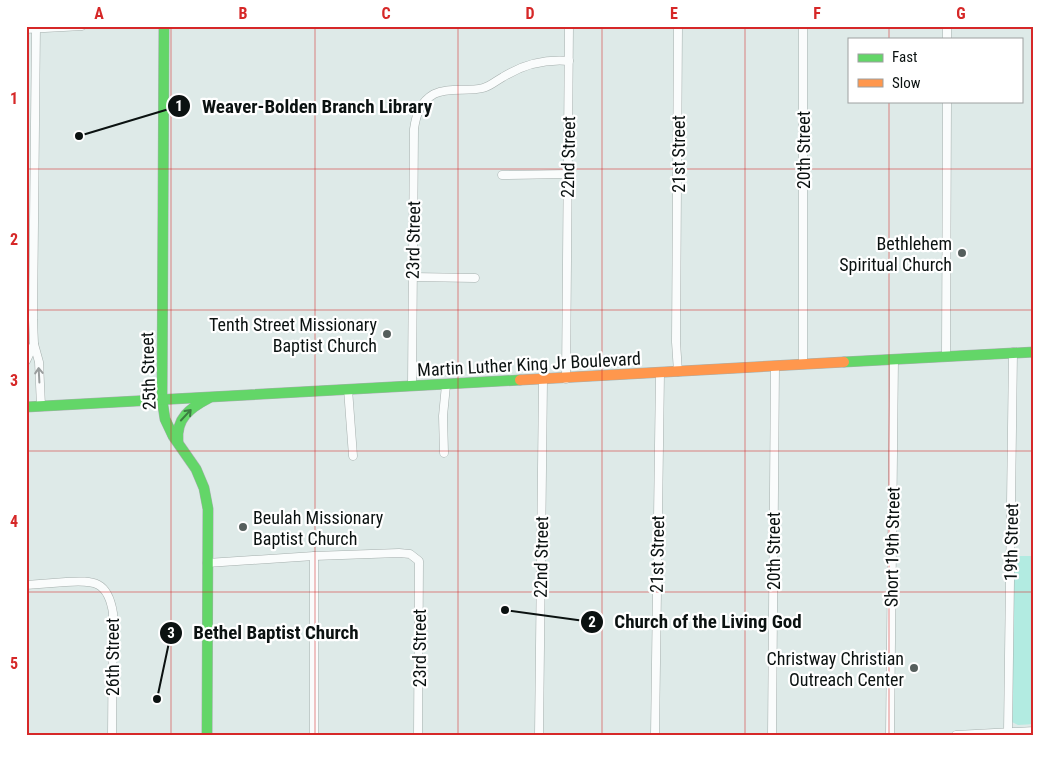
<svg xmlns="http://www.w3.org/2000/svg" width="1060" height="761" viewBox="0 0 1060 761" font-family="'Roboto Condensed',sans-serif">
<rect width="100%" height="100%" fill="#deeae8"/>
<!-- green -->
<path fill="#b2ebe1" d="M1013 556H1034V724L1018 725 1012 722Z"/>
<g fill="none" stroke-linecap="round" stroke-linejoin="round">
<!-- street casing -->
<g stroke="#a5afad" stroke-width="9">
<g id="street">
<path d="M36 26 33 320 34 344 39 362 41 406"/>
<path d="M26 29 82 26"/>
<path d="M947 39V26"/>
<path d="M502 175 568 174"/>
<path d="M413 277 475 278"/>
<path d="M946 356 947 101"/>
<path d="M26 361 34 344"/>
<path d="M803 364V26"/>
<path d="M678 372 676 342 678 26"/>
<path d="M566 379 569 26"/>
<path d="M412 386 414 129C416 115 420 102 434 94 448 87 468 92 483 88 491 86 497 80 503 77 524 64 545 59 569 61"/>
<path d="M348 389 353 456"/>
<path d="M444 453 443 416 446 385"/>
<path d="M207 563 314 556 399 553 410 554 419 561 418 735"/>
<path d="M26 585C39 584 52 583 66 582 94 580 108 581 113 613L112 735"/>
<path d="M1008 732 1013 352"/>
<path d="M314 735V556"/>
<path d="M539 735 543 380"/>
<path d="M655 735 660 373"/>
<path d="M772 735 775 366"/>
<path d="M890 735 894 359"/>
<path d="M956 735 1034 731"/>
</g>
</g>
<!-- fast casing -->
<g stroke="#a5afad" stroke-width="11">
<g id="fast">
<path d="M164 26 162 399 165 419 173 436 196 469 204 488 208 509 207 735"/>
<path d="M844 362 1034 352"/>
<path d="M26 407 520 380"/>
<path d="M178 441C176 418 190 408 209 398"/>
</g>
</g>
<!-- slow casing -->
<g stroke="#a5afad" stroke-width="11">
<path id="slow" d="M520 380 844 362"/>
</g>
<!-- street -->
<use href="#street" stroke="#fafcfc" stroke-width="8"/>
<!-- fast -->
<use href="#fast" stroke="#63d668" stroke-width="10"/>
<!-- slow -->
<use href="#slow" stroke="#ff974d" stroke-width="10"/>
</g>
<!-- one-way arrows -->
<defs><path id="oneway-shaft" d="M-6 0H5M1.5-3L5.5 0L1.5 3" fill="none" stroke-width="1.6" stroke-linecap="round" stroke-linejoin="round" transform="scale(1.25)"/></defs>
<use stroke="#9a9e9e" href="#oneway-shaft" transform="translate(39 375) rotate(-93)"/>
<use stroke="#3b7e41" href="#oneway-shaft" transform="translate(186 415) rotate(-47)"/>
<!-- grid -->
<path fill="none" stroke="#d62828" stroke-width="1" stroke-opacity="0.55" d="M171 26V735M315 26V735M458 26V735M602 26V735M745 26V735M889 26V39M889 101V735M26 169H1034M26 310H1034M26 451H1034M26 592H1034"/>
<!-- markers -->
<g fill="#555e5c" stroke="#fff" stroke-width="2">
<circle cx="962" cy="253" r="5"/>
<circle cx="387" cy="334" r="5"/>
<circle cx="243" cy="527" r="5"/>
<circle cx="914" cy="668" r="5"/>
</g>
<g text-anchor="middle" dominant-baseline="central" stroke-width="4.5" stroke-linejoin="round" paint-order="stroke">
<!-- street labels -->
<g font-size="18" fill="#0b1211" stroke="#fff">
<text transform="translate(803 150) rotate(-90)">20th Street</text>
<text transform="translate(678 154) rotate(-90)">21st Street</text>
<text transform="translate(568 157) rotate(-89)">22nd Street</text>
<text transform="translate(413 240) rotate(-89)">23rd Street</text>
<text transform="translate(529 364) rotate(-3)">Martin Luther King Jr Boulevard</text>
<text transform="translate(148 371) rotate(-92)">25th Street</text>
<text transform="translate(1011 542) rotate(-89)">19th Street</text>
<text transform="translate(892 547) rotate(-89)">Short 19th Street</text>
<text transform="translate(773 551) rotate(-90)">20th Street</text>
<text transform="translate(657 554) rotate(-89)">21st Street</text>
<text transform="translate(541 557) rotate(-89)">22nd Street</text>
<text transform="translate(419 648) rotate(-90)">23rd Street</text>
<text transform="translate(112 657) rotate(-90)">26th Street</text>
</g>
<!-- poi labels -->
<g font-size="18" fill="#0b1211" stroke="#fff" text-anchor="end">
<text x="952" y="243">Bethlehem<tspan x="952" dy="21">Spiritual Church</tspan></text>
<text x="377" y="324">Tenth Street Missionary<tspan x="377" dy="21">Baptist Church</tspan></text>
<text x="253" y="517" text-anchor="start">Beulah Missionary<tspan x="253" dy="21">Baptist Church</tspan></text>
<text x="904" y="658">Christway Christian<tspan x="904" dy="21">Outreach Center</tspan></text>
</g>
</g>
<!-- callouts -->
<path fill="none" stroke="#0b1211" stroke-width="2" d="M79 136L179 106M505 610L592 622M157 699L171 633"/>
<g fill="#0b1211" stroke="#fff" stroke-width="2">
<circle cx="79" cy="136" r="5"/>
<circle cx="505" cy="610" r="5"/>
<circle cx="157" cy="699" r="5"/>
<circle cx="179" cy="106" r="12"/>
<circle cx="592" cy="622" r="12"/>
<circle cx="171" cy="633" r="12"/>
</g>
<g font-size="15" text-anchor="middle" font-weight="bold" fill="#fff">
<text x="179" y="111">1</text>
<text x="592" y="627">2</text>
<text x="171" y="638">3</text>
</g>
<g font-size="19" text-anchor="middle" font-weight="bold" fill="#0b1211" stroke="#fff" stroke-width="4.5" stroke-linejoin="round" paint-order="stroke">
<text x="317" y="113">Weaver-Bolden Branch Library</text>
<text x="708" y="628">Church of the Living God</text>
<text x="276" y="639">Bethel Baptist Church</text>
</g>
<!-- border -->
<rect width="1060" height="761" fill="none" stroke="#ffffff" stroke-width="55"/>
<!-- legend -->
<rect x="848" y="38" width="175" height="65" fill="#ffffff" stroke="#9da0a0"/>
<rect x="858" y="54" width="25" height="8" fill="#63d668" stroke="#9da0a0"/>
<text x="892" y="62" font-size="15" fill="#0b1211">Fast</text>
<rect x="858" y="79" width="25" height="8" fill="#ff974d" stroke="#9da0a0"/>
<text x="892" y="88" font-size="15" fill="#0b1211">Slow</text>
<rect x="28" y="28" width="1004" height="706" fill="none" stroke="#d62828" stroke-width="2"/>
<g font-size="16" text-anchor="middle" font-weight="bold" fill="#d62828">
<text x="99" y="19">A</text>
<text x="243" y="19">B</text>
<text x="386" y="19">C</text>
<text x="530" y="19">D</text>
<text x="674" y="19">E</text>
<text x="817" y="19">F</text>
<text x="961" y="19">G</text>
<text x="14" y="104">1</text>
<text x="14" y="245">2</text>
<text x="14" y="386">3</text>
<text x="14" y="527">4</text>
<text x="14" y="669">5</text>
</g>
</svg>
